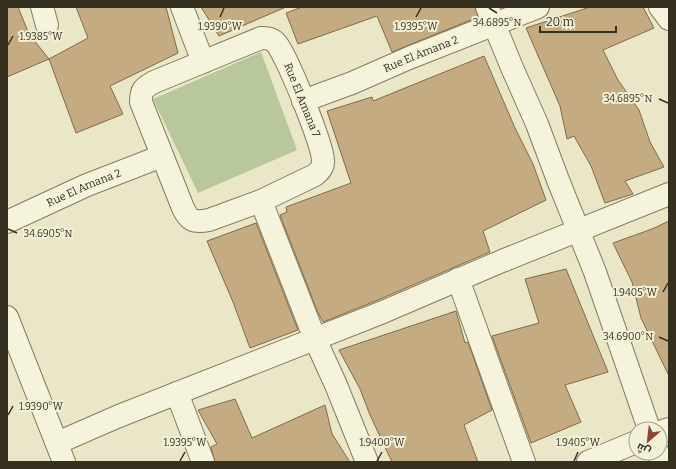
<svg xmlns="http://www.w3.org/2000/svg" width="676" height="469" viewBox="0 0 676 469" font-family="Bitter,Cairo,serif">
<rect width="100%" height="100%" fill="#eae7c8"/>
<!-- green -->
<path fill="#b9c79d" d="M261 52 297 150 198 193 153 99Z"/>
<!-- building -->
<g fill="#c4ab82" stroke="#816a47">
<path d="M7 7H18L29 34 49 59 7 77Z"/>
<path d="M76 7H166L178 53 110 86 123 114 76 133 49 59 88 38Z"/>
<path d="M201 7H286L219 36Z"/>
<path d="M302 7H475L478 17 392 52 377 16 298 44 286 13Z"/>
<path d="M590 7H643L654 28 603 50 618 80 639 110 650 142 664 167 625 181 633 194 605 203 591 166 574 136 567 139 560 106 526 28Z"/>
<path d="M484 56 515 128 533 164 546 200 483 231 490 252 378 300 323 322 318 313 280 215 287 212 286 207 351 183 327 111 372 97 373 101Z"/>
<path d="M669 221V376L641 318 632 282 613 243 652 229Z"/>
<path d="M256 223 298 330 250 348 233 302 207 241Z"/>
<path d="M566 269 608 372 565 385 581 422 531 443 492 336 539 323 525 279Z"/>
<path d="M456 311 465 343 468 342 492 410 464 425 478 462H392L370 415 360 389 339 350Z"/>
<path d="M235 399 252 438 325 405 332 434 350 462H215L211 447 217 444 198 410Z"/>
</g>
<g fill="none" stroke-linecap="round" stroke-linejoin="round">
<!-- minor casing -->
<g stroke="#847b5f" stroke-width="24">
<g id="minor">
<path d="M42 7 47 25"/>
<path d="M182 7 203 62"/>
<path d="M487 7 513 70 537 124 558 180 595 272 649 429"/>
<path d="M660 7 669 19"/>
<path d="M261 38C266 38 271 38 275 42 286 52 322 144 323 160 324 167 320 171 315 175L261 201 209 220C194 223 189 221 183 208L141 102C141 89 144 88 154 82Z"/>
<path id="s1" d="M303 101 352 83 409 58 538 7"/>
<path d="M261 201 315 339 336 385 367 462"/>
<path id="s2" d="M7 222 87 185 162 156"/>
<path d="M458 279 524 462"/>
<path d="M7 317 64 462"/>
<path d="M177 393 203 462"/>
<path d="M660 432 669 429"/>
<path d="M57 443 119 416 383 312 502 261 669 194"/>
<path d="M658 453 662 462"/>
<path d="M588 462 636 442"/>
</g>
</g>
<!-- minor -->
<use href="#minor" stroke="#f5f3db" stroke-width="22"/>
</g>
<!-- ticks -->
<path fill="none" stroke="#363021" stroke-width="1.5" d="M489 8 497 13M220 17 224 8M416 17 421 8M8 45 13 36M659 99 668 103M8 229 17 233M663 292 668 283M659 337 668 341M8 415 13 406M180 461 185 452M377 461 382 452M574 461 578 452"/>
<g text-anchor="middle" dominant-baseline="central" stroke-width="4" stroke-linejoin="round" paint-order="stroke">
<!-- street labels -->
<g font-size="11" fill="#363021" stroke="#f2f0d7">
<text stroke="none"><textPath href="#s1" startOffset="127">Rue El Amana 2</textPath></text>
<text transform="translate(302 100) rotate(68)">Rue El Amana 7</text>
<text stroke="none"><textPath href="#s2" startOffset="84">Rue El Amana 2</textPath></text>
</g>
</g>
<g font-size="10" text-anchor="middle" fill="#363021" stroke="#f2f0d7" stroke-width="4" stroke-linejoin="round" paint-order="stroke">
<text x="497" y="26">34.6895°N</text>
<text x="220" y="30">1.9390°W</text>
<text x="416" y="30">1.9395°W</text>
<text x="41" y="40">1.9385°W</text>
<text x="628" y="102">34.6895°N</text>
<text x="48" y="237">34.6905°N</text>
<text x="635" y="296">1.9405°W</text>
<text x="628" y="340">34.6900°N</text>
<text x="41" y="410">1.9390°W</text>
<text x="185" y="446">1.9395°W</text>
<text x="382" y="446">1.9400°W</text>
<text x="578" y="446">1.9405°W</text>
</g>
<!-- border -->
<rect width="676" height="469" fill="none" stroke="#363021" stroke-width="16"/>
<!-- north arrow -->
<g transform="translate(648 441) rotate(208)"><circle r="19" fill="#f2f0d7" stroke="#a7a38e"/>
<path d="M0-3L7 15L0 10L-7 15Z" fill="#8d4735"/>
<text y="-6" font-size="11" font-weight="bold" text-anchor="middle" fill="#363021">ش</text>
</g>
<!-- scale -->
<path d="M540 26v6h76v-6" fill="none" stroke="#363021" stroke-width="2"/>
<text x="546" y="26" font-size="12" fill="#363021" stroke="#f2f0d7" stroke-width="3" paint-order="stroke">20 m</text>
</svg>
